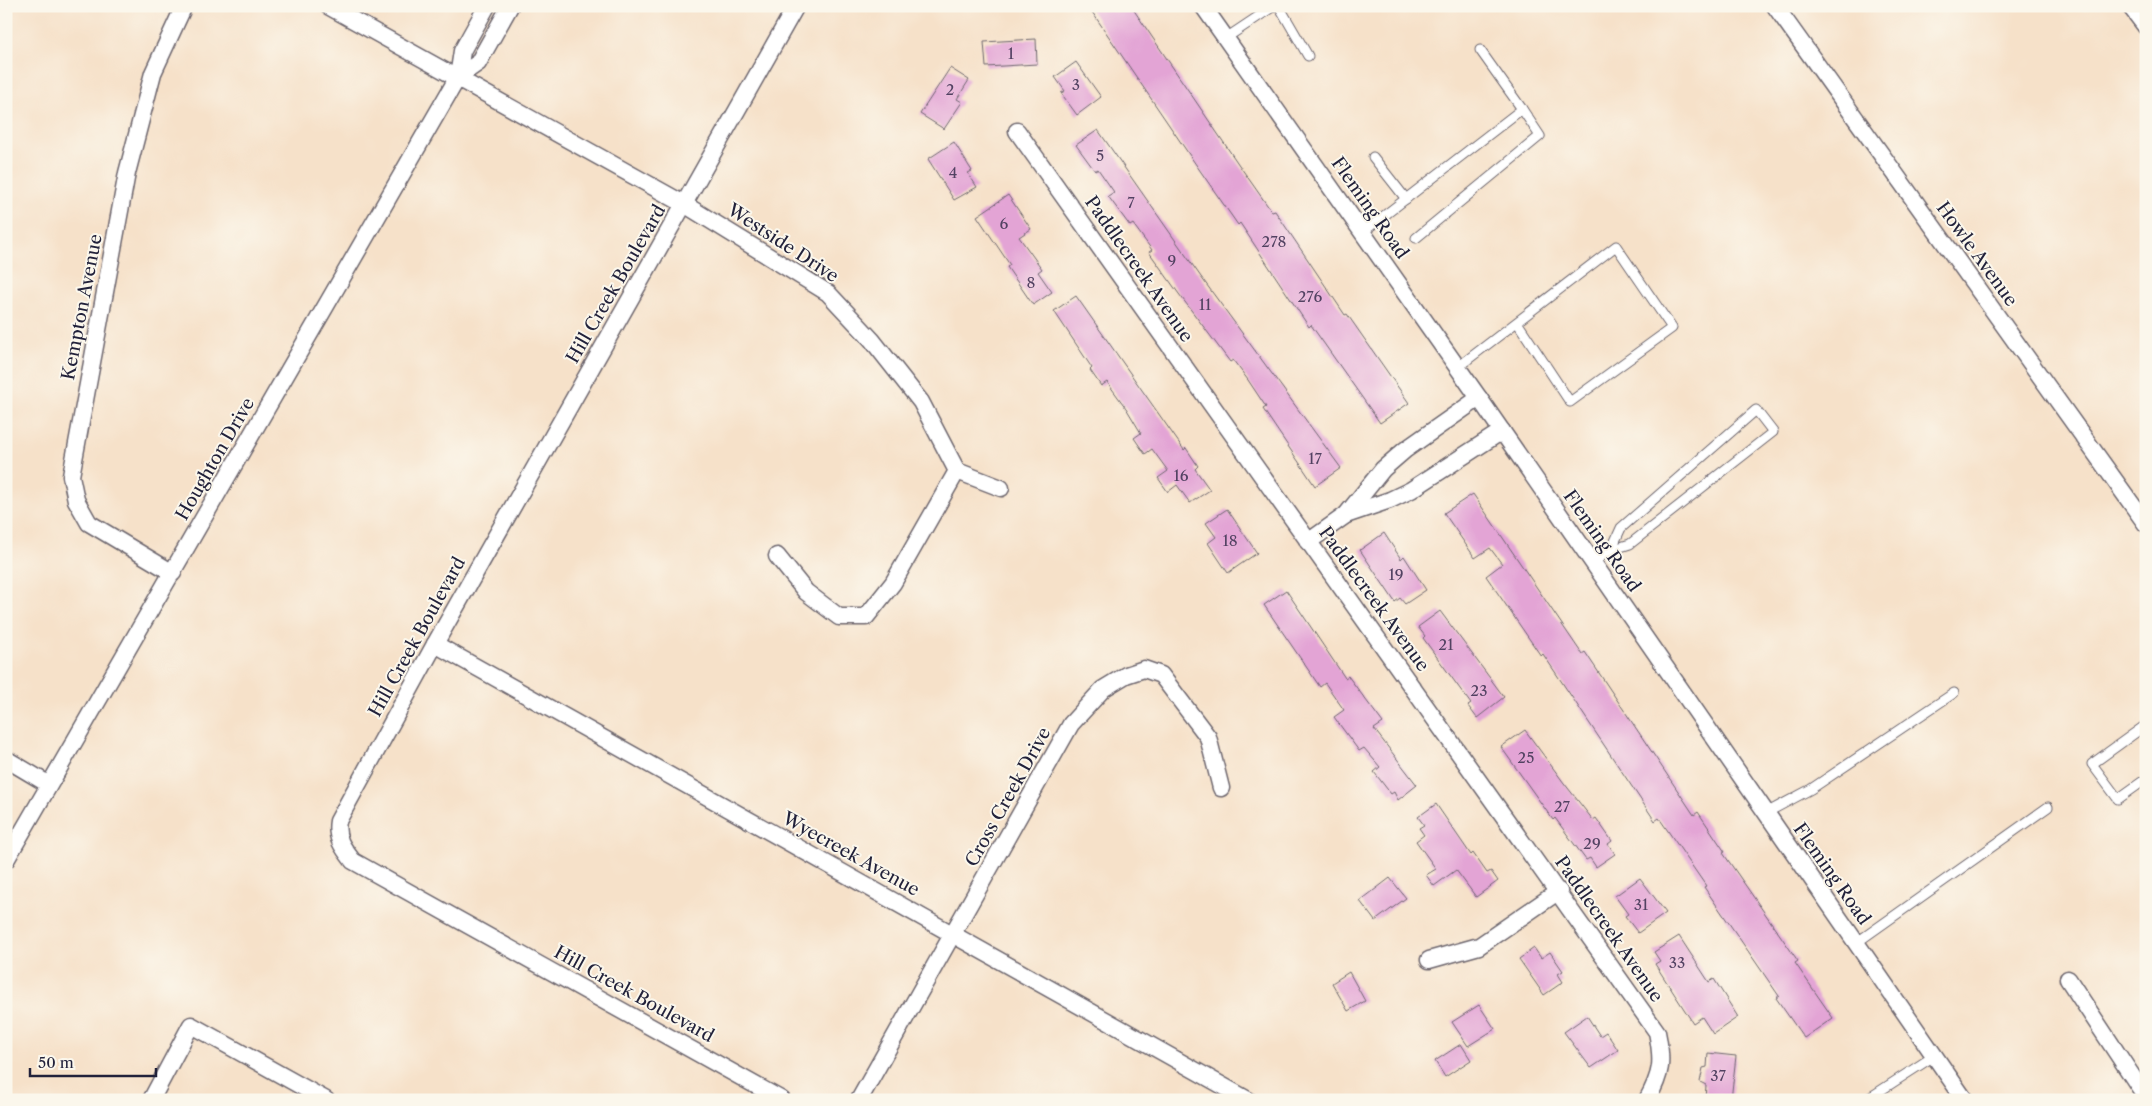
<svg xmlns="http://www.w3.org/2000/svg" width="2152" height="1106" viewBox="0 0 2152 1106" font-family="'Libre Caslon Text',serif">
<rect width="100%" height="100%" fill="#fbf7ec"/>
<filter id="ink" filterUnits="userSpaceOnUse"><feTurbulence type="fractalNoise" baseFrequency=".02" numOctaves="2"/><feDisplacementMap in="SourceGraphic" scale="10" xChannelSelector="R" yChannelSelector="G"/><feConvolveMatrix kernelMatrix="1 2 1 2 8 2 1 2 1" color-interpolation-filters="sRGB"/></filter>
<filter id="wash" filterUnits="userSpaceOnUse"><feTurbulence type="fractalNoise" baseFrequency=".0096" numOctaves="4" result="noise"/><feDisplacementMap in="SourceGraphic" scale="20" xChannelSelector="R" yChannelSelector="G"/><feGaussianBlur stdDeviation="1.12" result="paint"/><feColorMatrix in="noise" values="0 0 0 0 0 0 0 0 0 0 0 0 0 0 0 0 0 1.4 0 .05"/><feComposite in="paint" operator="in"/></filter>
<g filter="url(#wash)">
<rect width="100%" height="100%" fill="#f6e1c9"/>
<g id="blocks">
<!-- building -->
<g fill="#e3a4d5">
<path d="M1088 6H1131L1239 165 1272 212 1275 211 1345 315 1347 314 1409 403 1380 423 1311 325 1309 327 1240 223 1238 225 1201 172Z"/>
<path d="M1036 39 1037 64 986 67 984 42Z"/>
<path d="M1076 62 1101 97 1077 115 1061 93 1065 91 1055 77Z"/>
<path d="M950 68 969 80 957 99 962 102 944 129 920 114Z"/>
<path d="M1098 130 1201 277 1341 468 1315 486 1263 409 1266 407 1248 380 1233 360 1230 362 1179 294 1149 252 1152 250 1133 224 1130 226 1108 196 1114 192 1098 169 1095 171 1076 145Z"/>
<path d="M954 142 972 171 968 173 977 187 954 200 928 159Z"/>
<path d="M1008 195 1031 229 1019 237 1042 269 1038 272 1052 292 1033 305 1007 267 1010 265 977 216Z"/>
<path d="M1076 296 1184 450 1186 448 1198 466 1195 469 1210 490 1190 503 1177 485 1168 492 1158 478 1168 471 1152 449 1145 454 1134 438 1141 433 1126 408 1107 382 1101 386 1090 370 1092 368 1054 311Z"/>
<path d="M1473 494 1582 654 1585 652 1694 815 1698 812 1725 852 1723 853 1798 961 1795 963 1833 1018 1804 1038 1776 998 1779 996 1704 887 1706 886 1659 818 1655 821 1543 654 1541 656 1486 576 1502 564 1490 548 1475 558 1444 513Z"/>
<path d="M1227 509 1257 553 1228 573 1208 543 1216 537 1206 523Z"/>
<path d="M1384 533 1401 559 1404 556 1426 590 1405 604 1400 598 1395 602 1360 550Z"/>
<path d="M1286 590 1345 678 1348 676 1383 723 1374 729 1417 785 1398 800 1394 792 1391 794 1374 772 1380 767 1364 748 1359 751 1334 717 1344 710 1325 683 1320 687 1264 605Z"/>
<path d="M1440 611 1504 697 1477 718 1468 706 1471 704 1423 638 1425 636 1418 627Z"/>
<path d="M1525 730 1564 783 1593 820 1596 818 1612 841 1608 844 1615 854 1596 867 1590 858 1586 860 1555 818 1553 820 1501 747Z"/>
<path d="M1436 804 1471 855 1473 853 1487 873 1491 871 1498 881 1476 897 1456 870 1434 886 1426 875 1436 869 1416 841 1424 835 1419 828 1424 825 1418 817Z"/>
<path d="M1390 878 1406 898 1375 921 1360 901Z"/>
<path d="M1640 878 1666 913 1638 933 1625 916 1628 914 1615 896Z"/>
<path d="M1679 936 1709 982 1714 979 1738 1017 1713 1034 1702 1017 1693 1023 1655 964 1660 961 1654 952Z"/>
<path d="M1534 948 1541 958 1550 952 1563 971 1558 974 1563 982 1544 995 1519 959Z"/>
<path d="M1349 972 1365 1001 1348 1011 1332 983Z"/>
<path d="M1479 1005 1495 1029 1468 1046 1452 1022Z"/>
<path d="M1587 1016 1600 1036 1606 1032 1618 1050 1591 1068 1564 1032Z"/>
<path d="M1461 1044 1471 1060 1445 1077 1435 1061Z"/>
<path d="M1708 1053 1736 1056 1731 1100H1705L1706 1085 1700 1082 1703 1068 1707 1067Z"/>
</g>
</g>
</g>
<g filter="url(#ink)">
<use href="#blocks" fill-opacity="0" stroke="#6c656d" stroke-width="1"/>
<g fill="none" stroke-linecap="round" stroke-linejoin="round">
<!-- service casing -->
<g stroke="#6c656d" stroke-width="11">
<g id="service">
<path d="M1279 6 1308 56"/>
<path d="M1226 38 1274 6"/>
<path d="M1373 157 1406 199"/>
<path d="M1363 232 1522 109 1480 50"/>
<path d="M1416 238 1540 136 1522 109"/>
<path d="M1458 367 1616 246 1672 328 1570 402 1517 322"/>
<path d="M1593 562 1611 550 1630 544 1773 432 1756 410 1621 528 1611 550"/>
<path d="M2146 725 2092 764 2118 799 2146 779"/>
<path d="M1766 813 1811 789 1954 693"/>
<path d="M1856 943 2048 807"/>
<path d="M1866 1100 1934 1056"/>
</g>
</g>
<!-- minor casing -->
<g stroke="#6c656d" stroke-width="19">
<g id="minor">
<path d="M328 6 684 204 828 293 872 340 921 402 957 471 893 583 866 617H839L806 592 777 556"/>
<path d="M487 6 462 51 458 77 478 63 510 6"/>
<path d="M1203 6 1479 398 1965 1100"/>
<path d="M1775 6 2146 524"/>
<path d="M2130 6 2146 27"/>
<path d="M1017 131 1657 1032C1663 1062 1662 1073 1647 1100"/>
<path d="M957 471 1001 488"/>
<path d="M1346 515 1390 500 1411 490 1502 431"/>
<path d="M1308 542 1346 515 1383 469 1405 450 1479 398"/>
<path d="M173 573 89 523 76 500 71 476 127 173 153 73 184 6"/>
<path d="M435 644 1248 1100"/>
<path d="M6 759 48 784"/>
<path d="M6 860 458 77"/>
<path d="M1429 960 1479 946 1559 891"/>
<path d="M2068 979 2146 1097"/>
<path d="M151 1100 191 1025 326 1100"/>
<path d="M782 1100 353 861C343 848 335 838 338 821L435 644 796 6"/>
<path d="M859 1100 1071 724 1103 689 1126 675 1144 669 1161 675 1208 737 1221 788"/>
</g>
</g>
<!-- service -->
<use href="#service" stroke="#fff" stroke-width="9"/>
<!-- minor -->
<use href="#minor" stroke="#fff" stroke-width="16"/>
</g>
</g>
<g text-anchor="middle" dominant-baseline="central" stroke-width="4" stroke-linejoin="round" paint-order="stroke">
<!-- number labels -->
<g font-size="15" fill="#524262">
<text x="1011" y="53">1</text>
<text x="1076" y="84">3</text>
<text x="950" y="89">2</text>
<text x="1100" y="155">5</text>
<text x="953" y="172">4</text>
<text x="1131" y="202">7</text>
<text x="1004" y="223">6</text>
<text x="1274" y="241">278</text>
<text x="1172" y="260">9</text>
<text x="1031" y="282">8</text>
<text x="1310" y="296">276</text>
<text x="1205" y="304">11</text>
<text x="1315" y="458">17</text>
<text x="1181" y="475">16</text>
<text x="1230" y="540">18</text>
<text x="1396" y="574">19</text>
<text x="1446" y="644">21</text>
<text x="1479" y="690">23</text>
<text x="1526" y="757">25</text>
<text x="1562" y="806">27</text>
<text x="1592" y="843">29</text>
<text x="1641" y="904">31</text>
<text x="1677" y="962">33</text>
<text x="1718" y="1075">37</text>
</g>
<!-- street labels -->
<g font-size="18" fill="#22223b" stroke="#fbf7ec">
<text transform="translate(1370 208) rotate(55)">Fleming Road</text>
<text transform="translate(783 243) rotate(33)">Westside Drive</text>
<text transform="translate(1977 254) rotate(54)">Howle Avenue</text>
<text transform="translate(1139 269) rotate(55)">Paddlecreek Avenue</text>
<text transform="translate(616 284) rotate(-60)">Hill Creek Boulevard</text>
<text transform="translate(82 307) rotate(-79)">Kempton Avenue</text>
<text transform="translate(215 459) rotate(-60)">Houghton Drive</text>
<text transform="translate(1602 541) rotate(55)">Fleming Road</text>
<text transform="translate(1374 599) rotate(54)">Paddlecreek Avenue</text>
<text transform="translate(417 637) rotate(-61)">Hill Creek Boulevard</text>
<text transform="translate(1008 797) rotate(-61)">Cross Creek Drive</text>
<text transform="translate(851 854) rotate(29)">Wyecreek Avenue</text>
<text transform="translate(1832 874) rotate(55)">Fleming Road</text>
<text transform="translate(1609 929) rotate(55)">Paddlecreek Avenue</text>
<text transform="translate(634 994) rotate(29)">Hill Creek Boulevard</text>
</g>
</g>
<!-- margin -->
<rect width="2152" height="1106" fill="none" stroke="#fbf7ec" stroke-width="25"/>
<!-- scale -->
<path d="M30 1068v8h126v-8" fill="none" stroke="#22223b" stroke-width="2.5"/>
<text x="38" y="1068" font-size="15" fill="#22223b" stroke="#fbf7ec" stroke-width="4" paint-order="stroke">50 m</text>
</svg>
